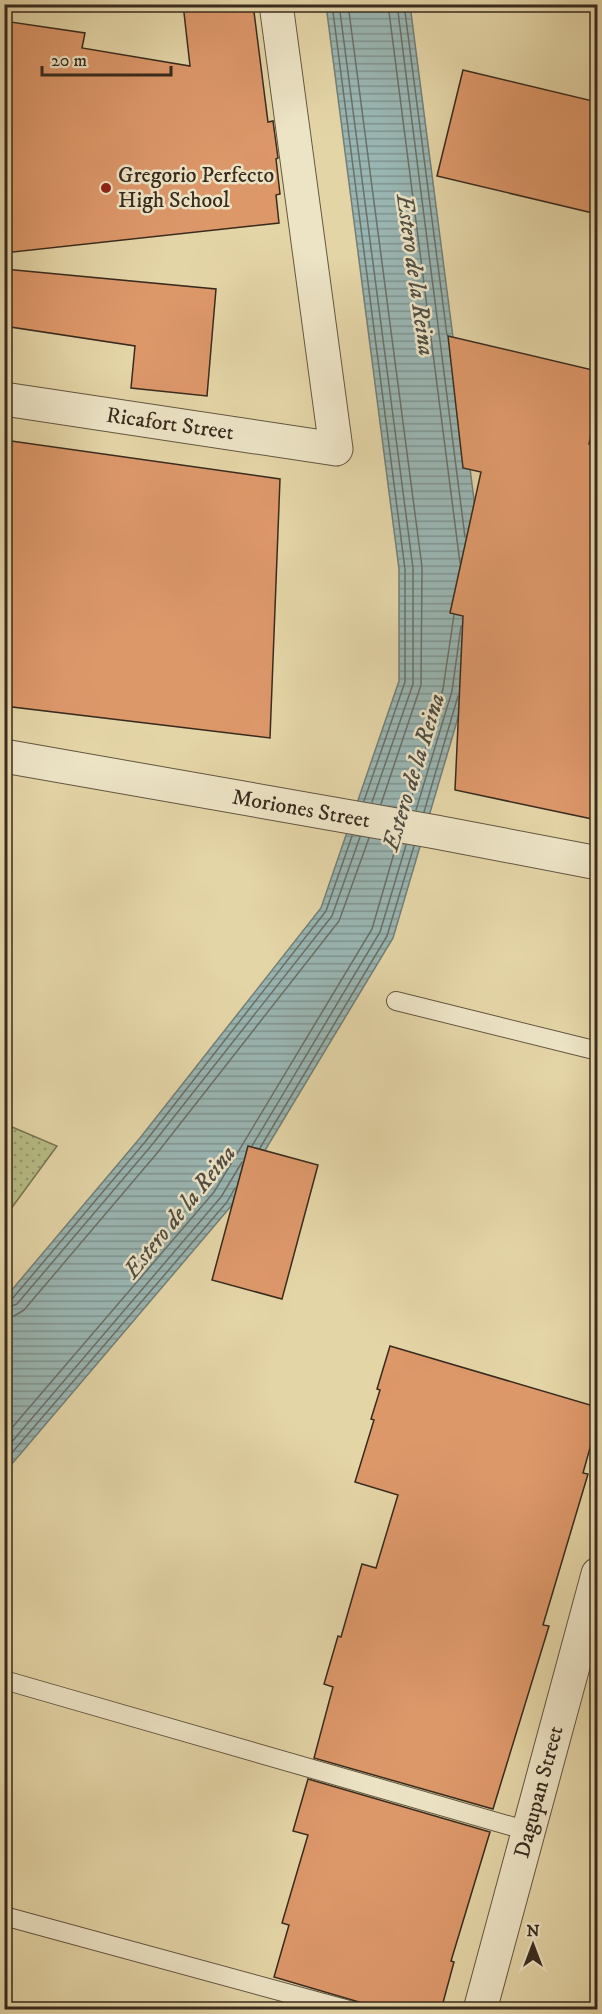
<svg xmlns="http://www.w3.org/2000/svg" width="602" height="2014" viewBox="0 0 602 2014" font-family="'IM FELL DW Pica',serif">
<defs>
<pattern id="grass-dots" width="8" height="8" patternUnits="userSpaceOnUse" patternTransform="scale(1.5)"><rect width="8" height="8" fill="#b7bc85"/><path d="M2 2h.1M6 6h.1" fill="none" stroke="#96996c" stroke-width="1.8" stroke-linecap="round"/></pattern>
<pattern id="water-rules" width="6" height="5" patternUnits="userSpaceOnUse" patternTransform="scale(1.5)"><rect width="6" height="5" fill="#9ab6b3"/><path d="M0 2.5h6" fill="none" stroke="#7f9491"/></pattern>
</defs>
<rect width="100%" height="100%" fill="#e4d5a7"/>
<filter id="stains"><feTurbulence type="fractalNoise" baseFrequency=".00333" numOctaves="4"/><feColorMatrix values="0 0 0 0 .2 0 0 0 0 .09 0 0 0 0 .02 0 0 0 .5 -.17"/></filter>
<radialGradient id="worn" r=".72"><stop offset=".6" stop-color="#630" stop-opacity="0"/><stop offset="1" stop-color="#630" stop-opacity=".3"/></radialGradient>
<!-- grass -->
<path fill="url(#grass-dots)" stroke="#787452" stroke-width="1.5" d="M5 1124 57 1146 5 1217Z"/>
<!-- water -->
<path fill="url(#water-rules)" stroke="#737e77" stroke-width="1.5" d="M326 5H410L483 569 465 694 393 938 232 1205 5 1472V1298L140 1138 321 908 399 681V569Z"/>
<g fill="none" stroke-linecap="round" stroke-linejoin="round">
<!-- shore -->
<g stroke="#697068" stroke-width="1.5">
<path d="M332 4 405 569V682L364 801"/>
<path d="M339 4 413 568V684L372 802"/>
<path d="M348 4 422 567 421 685 381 804"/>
<path d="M388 4 460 563"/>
<path d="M397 4 465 537"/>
<path d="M404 4 447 335"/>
<path d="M408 809 443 689 454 615"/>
<path d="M416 810 452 691 461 626"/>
<path d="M424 812 458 696"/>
<path d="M252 1146 380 932 406 845"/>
<path d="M260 1148 387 936 414 846"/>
<path d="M4 1301 12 1299 145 1142 326 911 352 836"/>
<path d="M4 1309 17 1304 151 1146 332 916 360 837"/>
<path d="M4 1318 14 1316 24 1310 158 1152 339 921 369 838"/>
<path d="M4 1437 214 1192 372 929 397 843"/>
<path d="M4 1451 221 1197 242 1162"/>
<path d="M4 1462 227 1202 235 1188"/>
</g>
</g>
<!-- building -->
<g fill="#dd986a" stroke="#382b1e" stroke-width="1.5">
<path d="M183 4H253L268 122 273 121 278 158 276 159 280 194 276 195 279 223 4 253V21L85 33 82 48 190 66Z"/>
<path d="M463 70 597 102V214L437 176Z"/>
<path d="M4 269 216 289 207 396 131 388 135 346 4 326Z"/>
<path d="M448 336 597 371V408L589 444 597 446V820L455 790 463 616 450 613 481 472 463 468Z"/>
<path d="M4 440 280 479 270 738 4 706Z"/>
<path d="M248 1146 318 1165 282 1299 212 1280Z"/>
<path d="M390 1346 597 1407V1423L583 1473 588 1474 543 1625 549 1626 493 1809 314 1758 333 1687 324 1684 338 1636 341 1637 362 1564 376 1568 398 1495 355 1482 374 1420 371 1419 380 1390 377 1389Z"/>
<path d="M308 1779 490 1832 451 1961 454 1962 441 2010H386L274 1977 289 1925 282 1923 308 1835 293 1831Z"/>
</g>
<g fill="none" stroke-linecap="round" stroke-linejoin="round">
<!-- service casing -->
<g stroke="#635640" stroke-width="20">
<g id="service">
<path d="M396 1001 598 1051"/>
<path d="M4 1680 528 1831"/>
<path d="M4 1916 349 2010"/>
</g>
</g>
<!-- minor casing -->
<g stroke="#635640" stroke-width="35">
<path id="minor" d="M4 399 336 449 276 4"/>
</g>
<!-- tertiary casing -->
<g stroke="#635640" stroke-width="35">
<g id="tertiary">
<path d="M4 756 436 832 598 863"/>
<path d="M480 2010 598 1574"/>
</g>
</g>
<!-- service -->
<use href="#service" stroke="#ede4c6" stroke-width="18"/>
<!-- minor -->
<use href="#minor" stroke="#ede4c6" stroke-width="33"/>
<!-- tertiary -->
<use href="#tertiary" stroke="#ede4c6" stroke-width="33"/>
</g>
<!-- markers -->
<circle fill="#8f2418" stroke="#ede4c6" stroke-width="2" cx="106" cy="188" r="6"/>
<g text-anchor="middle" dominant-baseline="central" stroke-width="5" stroke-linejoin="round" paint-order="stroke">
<!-- poi labels -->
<g font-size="22" fill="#382b1e" stroke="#ede4c6" text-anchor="start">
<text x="118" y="175">Gregorio Perfecto<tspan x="118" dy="25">High School</tspan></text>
</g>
<!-- street labels -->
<g font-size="22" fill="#382b1e" stroke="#ede4c6">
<text transform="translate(170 424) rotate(8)">Ricafort Street</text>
<text transform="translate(301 809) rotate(10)">Moriones Street</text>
<text transform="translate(539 1792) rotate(-75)">Dagupan Street</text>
</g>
<!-- water labels -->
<g font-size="24" font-style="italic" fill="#504e43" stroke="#ede4c6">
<text transform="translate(415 275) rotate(82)">Estero de la Reina</text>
<text transform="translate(414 772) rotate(-73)">Estero de la Reina</text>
<text transform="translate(180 1212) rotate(-51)">Estero de la Reina</text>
</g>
</g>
<!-- margin -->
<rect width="602" height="2014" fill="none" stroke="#e4d5a7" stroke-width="24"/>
<rect x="6" y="6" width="590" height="2002" fill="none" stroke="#382b1e" stroke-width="3"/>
<rect x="12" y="12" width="578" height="1990" fill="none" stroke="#382b1e" stroke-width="1.5"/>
<!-- north arrow -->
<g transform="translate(533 1945)" stroke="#ede4c6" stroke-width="4.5" paint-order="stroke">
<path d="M0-4.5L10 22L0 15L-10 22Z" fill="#382b1e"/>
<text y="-9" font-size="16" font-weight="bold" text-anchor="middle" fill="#382b1e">N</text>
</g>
<!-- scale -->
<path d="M42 66v9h129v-9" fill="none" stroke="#382b1e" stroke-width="3"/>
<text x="51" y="66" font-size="18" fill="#382b1e" stroke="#ede4c6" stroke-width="4.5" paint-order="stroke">20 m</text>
<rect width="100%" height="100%" filter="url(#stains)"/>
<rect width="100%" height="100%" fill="url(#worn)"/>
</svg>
